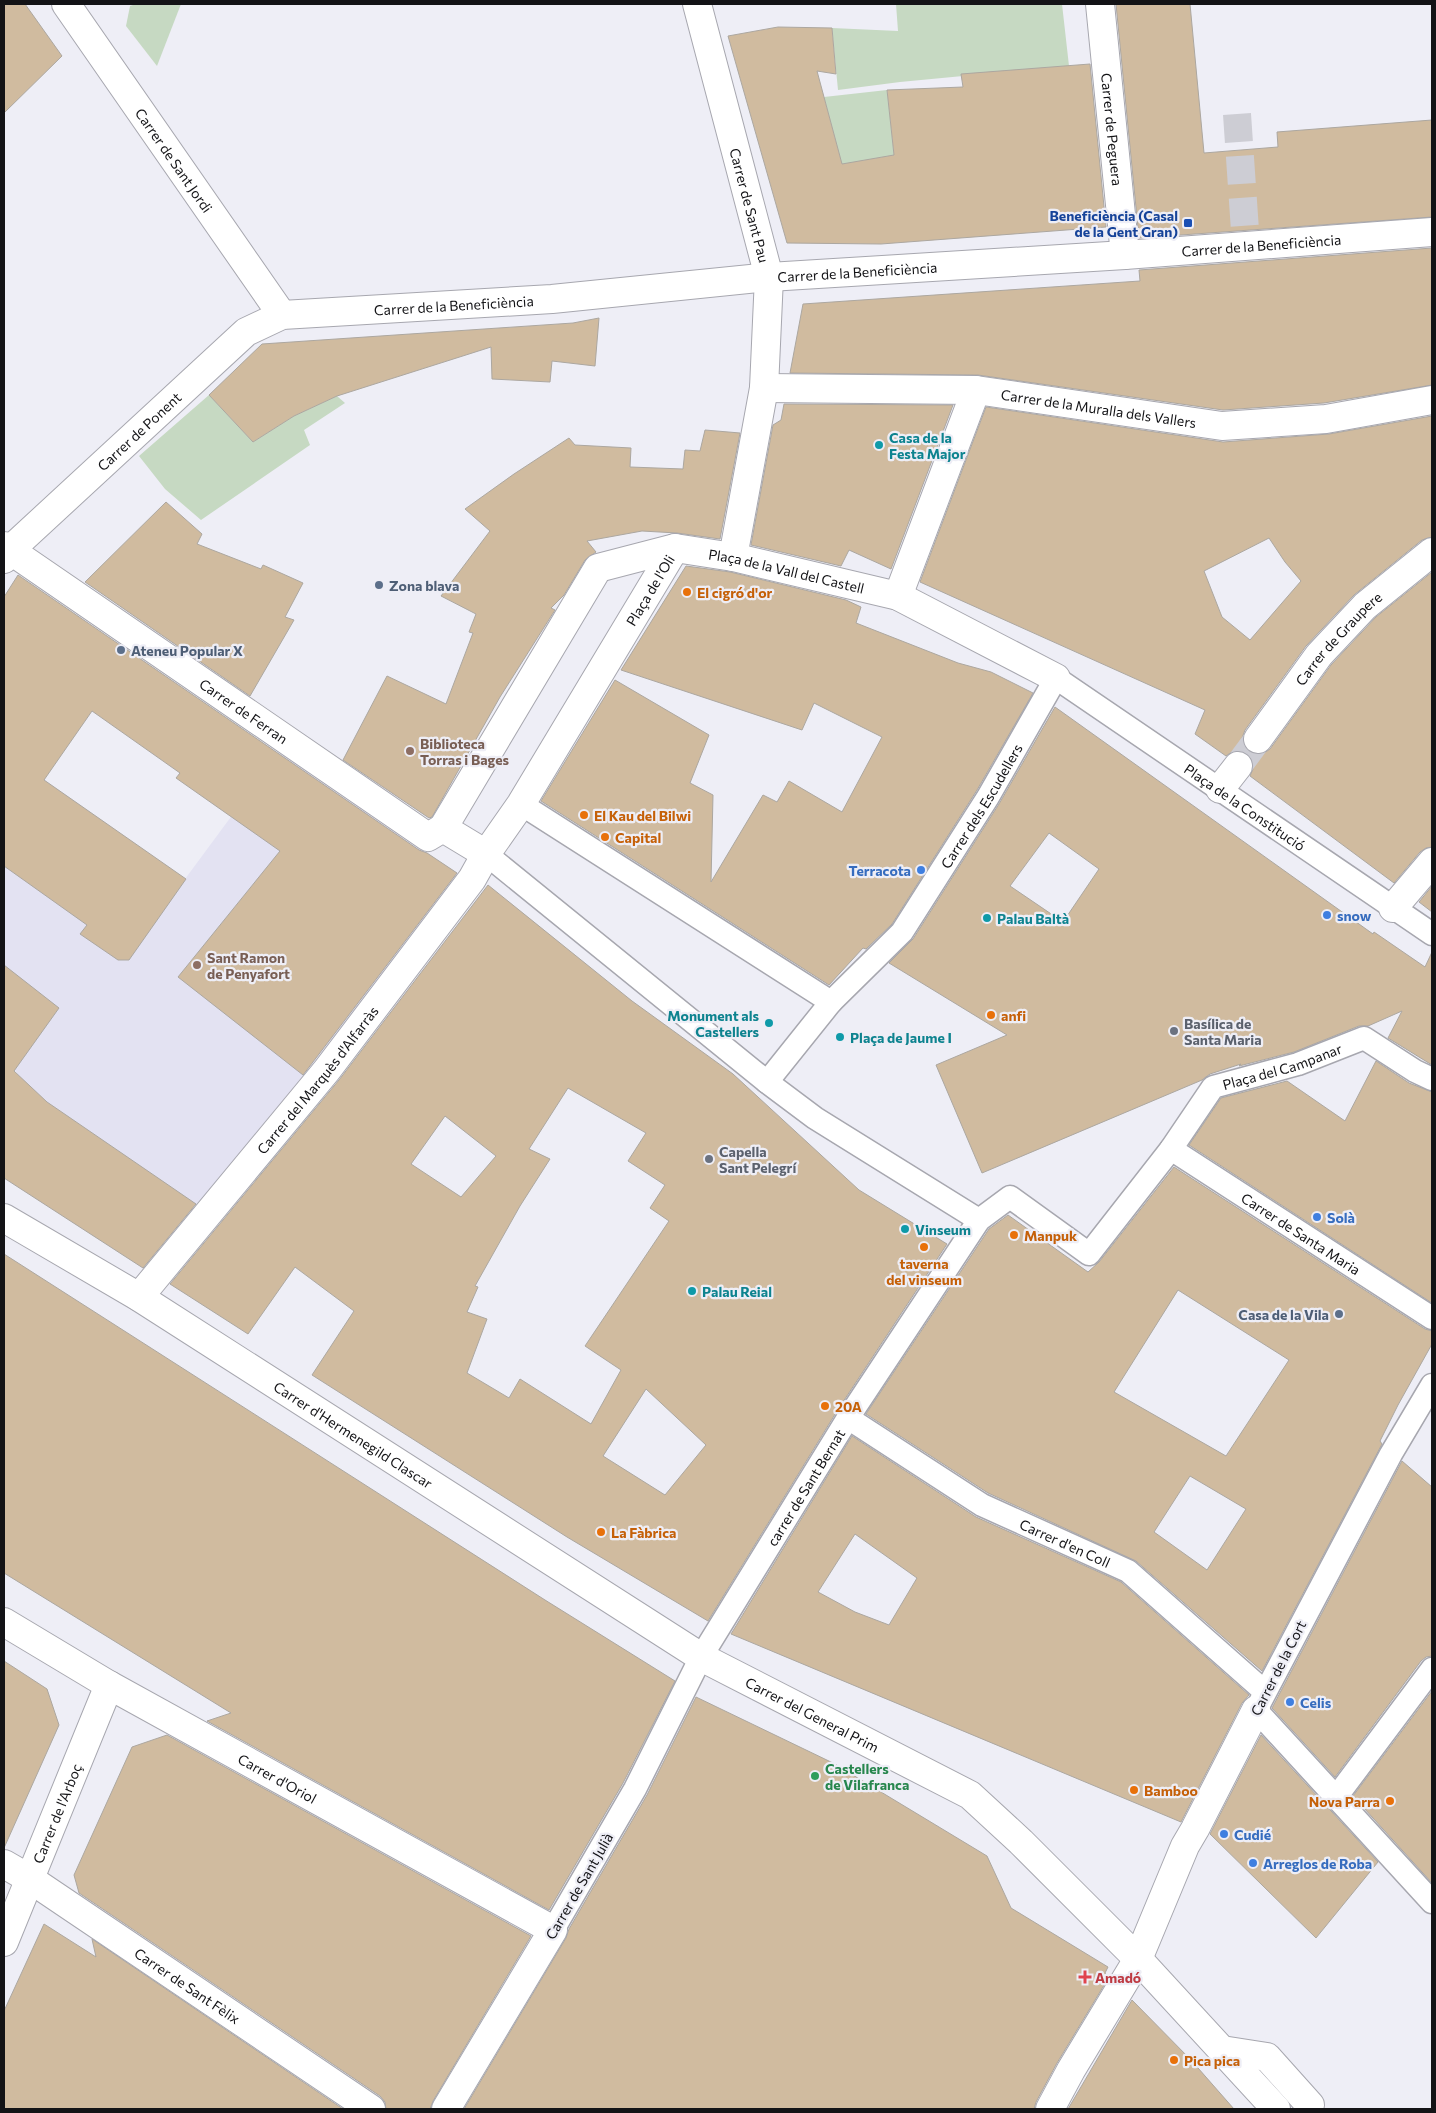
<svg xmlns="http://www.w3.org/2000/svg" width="1436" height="2113" viewBox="0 0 1436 2113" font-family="Commissioner,sans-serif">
<rect width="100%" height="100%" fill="#eeeef6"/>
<!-- built -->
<path fill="#e3e2f2" d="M4 751 185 879 279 752 461 876 200 1207 47 1102 18 1075 4 1051Z"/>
<!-- green -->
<g fill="#c6d9c2">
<path d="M136 4H181L157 66 126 26 130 6Z"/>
<path d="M896 4H1062L1069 66 900 82 838 90 832 28 898 31Z"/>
<path d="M887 90 894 155 842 165 824 97Z"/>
<path d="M209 395 253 442 294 416 337 396 345 403 304 430 310 445 201 520 165 489 139 456Z"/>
</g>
<!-- building -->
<g fill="#d0bb9f" stroke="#aca7a0" fill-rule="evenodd">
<path d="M4 4H25L62 56 4 113Z"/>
<path d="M1116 4H1190L1204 153 1278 147 1277 132 1432 120V217L1139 238Z"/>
<path d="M778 27 832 28 836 74 817 71 842 164 894 155 887 90 963 87 961 74 1090 64 1106 227 881 244 787 243 728 36Z"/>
<path d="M1432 248V385L1324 403 1223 410 978 375 790 373 803 304 1140 281 1139 270Z"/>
<path d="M599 318 595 366 552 361 550 382 492 379 491 347 337 396 294 416 253 442 209 395 262 344 573 323Z"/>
<path d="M784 404 953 405 891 569 849 550 841 566 751 545 773 425 781 420Z"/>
<path d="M986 407 1223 442 1329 434 1432 416V537L1422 540 1354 595 1306 646 1245 730 1242 738 1244 746 1249 752 1256 754 1264 753 1270 749 1331 665 1376 617 1432 572V847L1426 848 1420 852 1394 883 1250 776 1253 769V761L1247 753 1240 751H1233L1226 756 1195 734 1205 710 920 582ZM1269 538 1285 562 1301 581 1250 640 1222 617 1204 571Z"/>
<path d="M705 430 740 433 720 539 677 533 642 531 587 541 596 552 585 560 564 595 551 608 555 610 500 697 432 817 429 818 343 760 387 676 446 704 473 633 469 632 476 614 441 596 490 531 465 509 514 474 569 438 575 445 631 448 630 467 683 469 685 450 700 451Z"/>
<path d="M166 502 202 534 197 544 261 569 263 565 303 583 285 617 294 620 250 696 85 582Z"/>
<path d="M686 566 730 572 846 600 861 607 856 623 958 663 991 672 1033 693 977 790 892 924 866 949 863 948 829 985 541 801 615 680 709 735 690 783 713 795 711 882 763 795 777 802 789 781 842 812 882 737 814 703 802 730 621 670Z"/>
<path d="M18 575 419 850 427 853 457 873 303 1075 178 977 280 851 176 778 180 773 92 711 44 780 186 879 129 960H118L80 934 87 925 4 866V597Z"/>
<path d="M1055 707 1373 934 1374 932 1425 967 1432 952V1065L1388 1038 1402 1011 1368 1026H1359L1294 1052 1239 1066 1241 1064 1210 1074 1202 1080 982 1173 936 1065 1007 1035 889 963 913 939 999 804ZM1049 833 1099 869 1063 922 1010 886Z"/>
<path d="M488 885 632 1001 733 1074 859 1190 947 1244 837 1411 708 1621 567 1537 312 1375 354 1311 295 1267 248 1334 170 1284 339 1080ZM568 1088 646 1133 628 1161 665 1185 650 1208 669 1221 585 1346 621 1370 591 1424 520 1379 509 1398 467 1373 487 1319 467 1312 478 1287 475 1286 520 1206 550 1159 529 1149ZM445 1116 496 1156 461 1197 411 1164ZM646 1389 706 1445 665 1495 603 1456Z"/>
<path d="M1432 886V912L1419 902Z"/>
<path d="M4 965 59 1008 14 1071 47 1102 196 1204 143 1268 4 1178Z"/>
<path d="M1376 1061 1409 1083 1432 1092V1303L1189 1145 1221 1098 1287 1081 1345 1121Z"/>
<path d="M1174 1167 1425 1329 1432 1331V1344L1398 1405 1380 1441 1382 1444 1262 1671 1136 1561 988 1493 866 1414 989 1229 1008 1215 1088 1272 1099 1262ZM1178 1290 1289 1360 1226 1456 1114 1392ZM1190 1476 1246 1509 1207 1570 1154 1532Z"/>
<path d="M4 1254 545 1600 675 1681 623 1783 549 1910 207 1721 231 1713 4 1573Z"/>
<path d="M852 1436 976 1517 1121 1582 1249 1695 1242 1703 1181 1822 731 1634ZM855 1534 917 1578 889 1625 855 1612 818 1592Z"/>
<path d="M1402 1461 1432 1487V1656L1426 1657 1421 1661 1335 1777 1272 1708Z"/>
<path d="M4 1661 47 1689 59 1725 4 1848Z"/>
<path d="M1432 1691V1883L1353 1796Z"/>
<path d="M696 1697 833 1763 987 1856 1011 1908 1108 1967 1105 1973 1109 1977 1057 2063 1036 2102 1034 2109H464L566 1938 569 1929 647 1795Z"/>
<path d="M167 1735 531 1936 433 2101 430 2109H386L385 2102 380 2096 79 1893 74 1875 132 1747Z"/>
<path d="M1261 1735 1378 1862 1316 1938 1210 1834Z"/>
<path d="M44 1924 96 1957 92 1939 343 2109H4V2011Z"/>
<path d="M1132 2000 1191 2060 1234 2109H1068Z"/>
</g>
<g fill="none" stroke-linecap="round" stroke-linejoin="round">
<!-- minor-tunnel -->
<g stroke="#cdcdd4" stroke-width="28" stroke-dasharray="28 14" stroke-linecap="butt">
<path d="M1237 114 1246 245"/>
<path d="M1238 766 1258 739"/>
</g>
<!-- pedestrian casing -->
<g stroke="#a7a7af" stroke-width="25">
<g id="pedestrian">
<path d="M521 804 831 1002"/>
<path d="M486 854 767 1082 815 1118 979 1220"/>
<path id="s1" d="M767 1082 831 1002 902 932 988 797 1056 678 1432 934"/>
<path id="s2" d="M1171 1149 1432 1318"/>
<path d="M1432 1385 1391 1454 1256 1710 1432 1902"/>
<path id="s3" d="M848 1418 982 1505 1128 1571 1264 1691"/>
<path d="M1337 1796 1432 1669"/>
<path id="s4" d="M553 1930 635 1789 701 1657 848 1418 979 1220 1010 1197 1089 1254 1171 1149 1213 1087 1298 1064 1364 1038 1415 1071 1432 1079"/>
</g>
</g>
<!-- minor casing -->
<g stroke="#a7a7af" stroke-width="30">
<g id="minor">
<path id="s5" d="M66 4 282 315"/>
<path id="s6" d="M697 4 769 277 764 388 733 557"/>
<path id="s7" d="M1100 4 1125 255"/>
<path id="s8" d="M764 388 976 390 1222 426 1326 419 1432 400"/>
<path id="s9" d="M4 546 428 837 443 828 486 854"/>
<path id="s10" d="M4 559 10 550 246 332 282 315 552 299 769 277 1125 255 1432 232"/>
<path d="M898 596 976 390"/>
<path id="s11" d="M1258 739 1319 655 1365 606 1432 552"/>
<path d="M1220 789 1238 766"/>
<path id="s12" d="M443 828 598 568 675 548 733 557 898 596 1056 678"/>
<path d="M1393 908 1432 862"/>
<path id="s13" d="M139 1297 327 1070 472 879 486 854 521 804 675 548"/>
<path id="s14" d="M4 1622 109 1685 553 1930 446 2109"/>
<path id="s15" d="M4 1864 30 1879 371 2109"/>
<path id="s16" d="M4 1942 109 1685"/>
<path d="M1222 2050 1267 2057 1310 2105"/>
<path d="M1050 2109 1071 2070 1138 1959 1185 1846 1195 1829 1256 1710"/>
</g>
</g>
<!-- tertiary casing -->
<g stroke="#a7a7af" stroke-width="30">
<g id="tertiary">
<path id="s17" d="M4 1218 139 1297 701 1657 970 1795 1021 1842 1138 1959 1276 2109"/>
</g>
</g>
<!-- pedestrian -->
<use href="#pedestrian" stroke="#fff" stroke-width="22"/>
<!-- minor -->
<use href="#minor" stroke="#fff" stroke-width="28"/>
<!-- tertiary -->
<use href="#tertiary" stroke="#fff" stroke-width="28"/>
</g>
<!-- markers -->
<rect fill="#1a4fb4" stroke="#eeeef6" stroke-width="2" x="1183" y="218" width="10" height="10" rx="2.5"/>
<g fill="#0f9aa8" stroke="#eeeef6" stroke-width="2">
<circle cx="879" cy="445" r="5"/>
<circle cx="987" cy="918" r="5"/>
<circle cx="769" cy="1023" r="5"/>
<circle cx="840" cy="1037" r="5"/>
<circle cx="905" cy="1229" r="5"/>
<circle cx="692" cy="1291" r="5"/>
</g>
<g fill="#5c6f8a" stroke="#eeeef6" stroke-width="2">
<circle cx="379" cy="585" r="5"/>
<circle cx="121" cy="650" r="5"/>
<circle cx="1339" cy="1314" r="5"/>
</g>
<g fill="#e8710a" stroke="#eeeef6" stroke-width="2">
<circle cx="687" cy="592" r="5"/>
<circle cx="584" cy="815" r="5"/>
<circle cx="605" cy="837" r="5"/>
<circle cx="991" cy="1015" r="5"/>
<circle cx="1014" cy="1235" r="5"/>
<circle cx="924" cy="1247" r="5"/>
<circle cx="825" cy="1406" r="5"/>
<circle cx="601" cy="1532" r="5"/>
<circle cx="1134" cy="1790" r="5"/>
<circle cx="1390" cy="1801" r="5"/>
<circle cx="1174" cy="2060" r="5"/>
</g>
<g fill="#8d6e63" stroke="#eeeef6" stroke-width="2">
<circle cx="410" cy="751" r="5"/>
<circle cx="197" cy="965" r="5"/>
</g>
<g fill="#3f7fe0" stroke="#eeeef6" stroke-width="2">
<circle cx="921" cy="870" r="5"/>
<circle cx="1327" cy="915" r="5"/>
<circle cx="1317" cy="1217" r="5"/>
<circle cx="1290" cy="1702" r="5"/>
<circle cx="1224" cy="1834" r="5"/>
<circle cx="1253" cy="1863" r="5"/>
</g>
<g fill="#6b7280" stroke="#eeeef6" stroke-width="2">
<circle cx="1174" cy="1031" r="5"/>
<circle cx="709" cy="1159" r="5"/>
</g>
<circle fill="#2e9e5b" stroke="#eeeef6" stroke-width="2" cx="815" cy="1776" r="5"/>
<path fill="#e0444e" stroke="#eeeef6" stroke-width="2" d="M1082.5 1969.5h5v5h5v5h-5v5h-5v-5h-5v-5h5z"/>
<g text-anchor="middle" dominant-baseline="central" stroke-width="4.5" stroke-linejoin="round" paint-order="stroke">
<!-- street labels -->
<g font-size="14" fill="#131316" stroke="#eeeef6">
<text stroke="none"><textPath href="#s7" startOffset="126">Carrer de Peguera</textPath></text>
<text stroke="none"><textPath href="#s5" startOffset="190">Carrer de Sant Jordi</textPath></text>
<text stroke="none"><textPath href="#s6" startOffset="208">Carrer de Sant Pau</textPath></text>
<text stroke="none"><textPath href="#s10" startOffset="1354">Carrer de la Beneficiència</textPath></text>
<text stroke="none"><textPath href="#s10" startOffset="949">Carrer de la Beneficiència</textPath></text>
<text stroke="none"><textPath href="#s10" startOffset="544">Carrer de la Beneficiència</textPath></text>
<text stroke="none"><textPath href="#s8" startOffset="336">Carrer de la Muralla dels Vallers</textPath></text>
<text stroke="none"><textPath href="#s10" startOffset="186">Carrer de Ponent</textPath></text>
<text stroke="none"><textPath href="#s12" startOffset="496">Plaça de la Vall del Castell</textPath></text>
<text stroke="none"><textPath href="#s13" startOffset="874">Plaça de l'Oli</textPath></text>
<text stroke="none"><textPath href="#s11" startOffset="129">Carrer de Graupere</textPath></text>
<text stroke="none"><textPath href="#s9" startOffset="291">Carrer de Ferran</textPath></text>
<text stroke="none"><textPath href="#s1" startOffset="351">Carrer dels Escudellers</textPath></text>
<text stroke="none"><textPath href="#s1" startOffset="728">Plaça de la Constitució</textPath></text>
<text stroke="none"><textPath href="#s4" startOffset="1245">Plaça del Campanar</textPath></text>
<text stroke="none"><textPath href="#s13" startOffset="281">Carrer del Marquès d'Alfarràs</textPath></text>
<text stroke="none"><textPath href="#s2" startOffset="155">Carrer de Santa Maria</textPath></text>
<text stroke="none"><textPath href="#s17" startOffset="411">Carrer d'Hermenegild Clascar</textPath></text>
<text stroke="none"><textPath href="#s4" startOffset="510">carrer de Sant Bernat</textPath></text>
<text stroke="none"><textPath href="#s3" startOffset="251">Carrer d'en Coll</textPath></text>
<text transform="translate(1278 1668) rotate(-63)">Carrer de la Cort</text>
<text stroke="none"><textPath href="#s17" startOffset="949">Carrer del General Prim</textPath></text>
<text stroke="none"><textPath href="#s14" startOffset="315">Carrer d'Oriol</textPath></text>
<text stroke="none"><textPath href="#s16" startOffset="139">Carrer de l'Arboç</textPath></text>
<text transform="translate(579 1886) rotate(-60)">Carrer de Sant Julià</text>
<text stroke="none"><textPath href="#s15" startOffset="220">Carrer de Sant Fèlix</textPath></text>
</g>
<!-- transit labels -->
<g font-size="14" font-weight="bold" fill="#164399" stroke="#eeeef6" text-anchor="end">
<text x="1178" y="215">Beneficiència (Casal<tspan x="1178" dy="16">de la Gent Gran)</tspan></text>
</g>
<!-- culture labels -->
<g font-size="14" font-weight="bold" fill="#0d838f" stroke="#eeeef6" text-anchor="start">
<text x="889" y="437">Casa de la<tspan x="889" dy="16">Festa Major</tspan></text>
<text x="997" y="918">Palau Baltà</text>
<text x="759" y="1015" text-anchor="end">Monument als<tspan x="759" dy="16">Castellers</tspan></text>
<text x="850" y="1037">Plaça de Jaume I</text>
<text x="915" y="1229">Vinseum</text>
<text x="702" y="1291">Palau Reial</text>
</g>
<!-- service labels -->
<g font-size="14" font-weight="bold" fill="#4e5e75" stroke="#eeeef6" text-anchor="start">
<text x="389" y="585">Zona blava</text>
<text x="131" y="650">Ateneu Popular X</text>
<text x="1329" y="1314" text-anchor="end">Casa de la Vila</text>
</g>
<!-- food labels -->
<g font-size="14" font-weight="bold" fill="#c56008" stroke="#eeeef6" text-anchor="start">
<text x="697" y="592">El cigró d'or</text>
<text x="594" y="815">El Kau del Bilwi</text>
<text x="615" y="837">Capital</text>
<text x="1001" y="1015">anfi</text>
<text x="1024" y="1235">Manpuk</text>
<text x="924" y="1263" text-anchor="middle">taverna<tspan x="924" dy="16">del vinseum</tspan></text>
<text x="835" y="1406">20A</text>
<text x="611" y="1532">La Fàbrica</text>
<text x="1144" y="1790">Bamboo</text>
<text x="1380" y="1801" text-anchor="end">Nova Parra</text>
<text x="1184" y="2060">Pica pica</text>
</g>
<!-- education labels -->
<g font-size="14" font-weight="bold" fill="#785e54" stroke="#eeeef6" text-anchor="start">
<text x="420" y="743">Biblioteca<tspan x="420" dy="16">Torras i Bages</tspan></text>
<text x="207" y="957">Sant Ramon<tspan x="207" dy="16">de Penyafort</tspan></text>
</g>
<!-- shop labels -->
<g font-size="14" font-weight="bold" fill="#366cbe" stroke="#eeeef6" text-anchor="start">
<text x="911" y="870" text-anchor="end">Terracota</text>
<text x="1337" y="915">snow</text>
<text x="1327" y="1217">Solà</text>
<text x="1300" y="1702">Celis</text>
<text x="1234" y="1834">Cudié</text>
<text x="1263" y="1863">Arreglos de Roba</text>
</g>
<!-- worship labels -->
<g font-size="14" font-weight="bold" fill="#5b616d" stroke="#eeeef6" text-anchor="start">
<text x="1184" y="1023">Basílica de<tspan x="1184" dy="16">Santa Maria</tspan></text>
<text x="719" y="1151">Capella<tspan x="719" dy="16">Sant Pelegrí</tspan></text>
</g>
<!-- leisure labels -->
<g font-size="14" font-weight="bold" fill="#27864d" stroke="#eeeef6" text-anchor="start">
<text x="825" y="1768">Castellers<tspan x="825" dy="16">de Vilafranca</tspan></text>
</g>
<!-- health labels -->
<g font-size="14" font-weight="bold" fill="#be3a42" stroke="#eeeef6" text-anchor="start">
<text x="1095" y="1977">Amadó</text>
</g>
</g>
<!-- border -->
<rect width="1436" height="2113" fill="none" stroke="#131316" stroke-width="10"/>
</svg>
